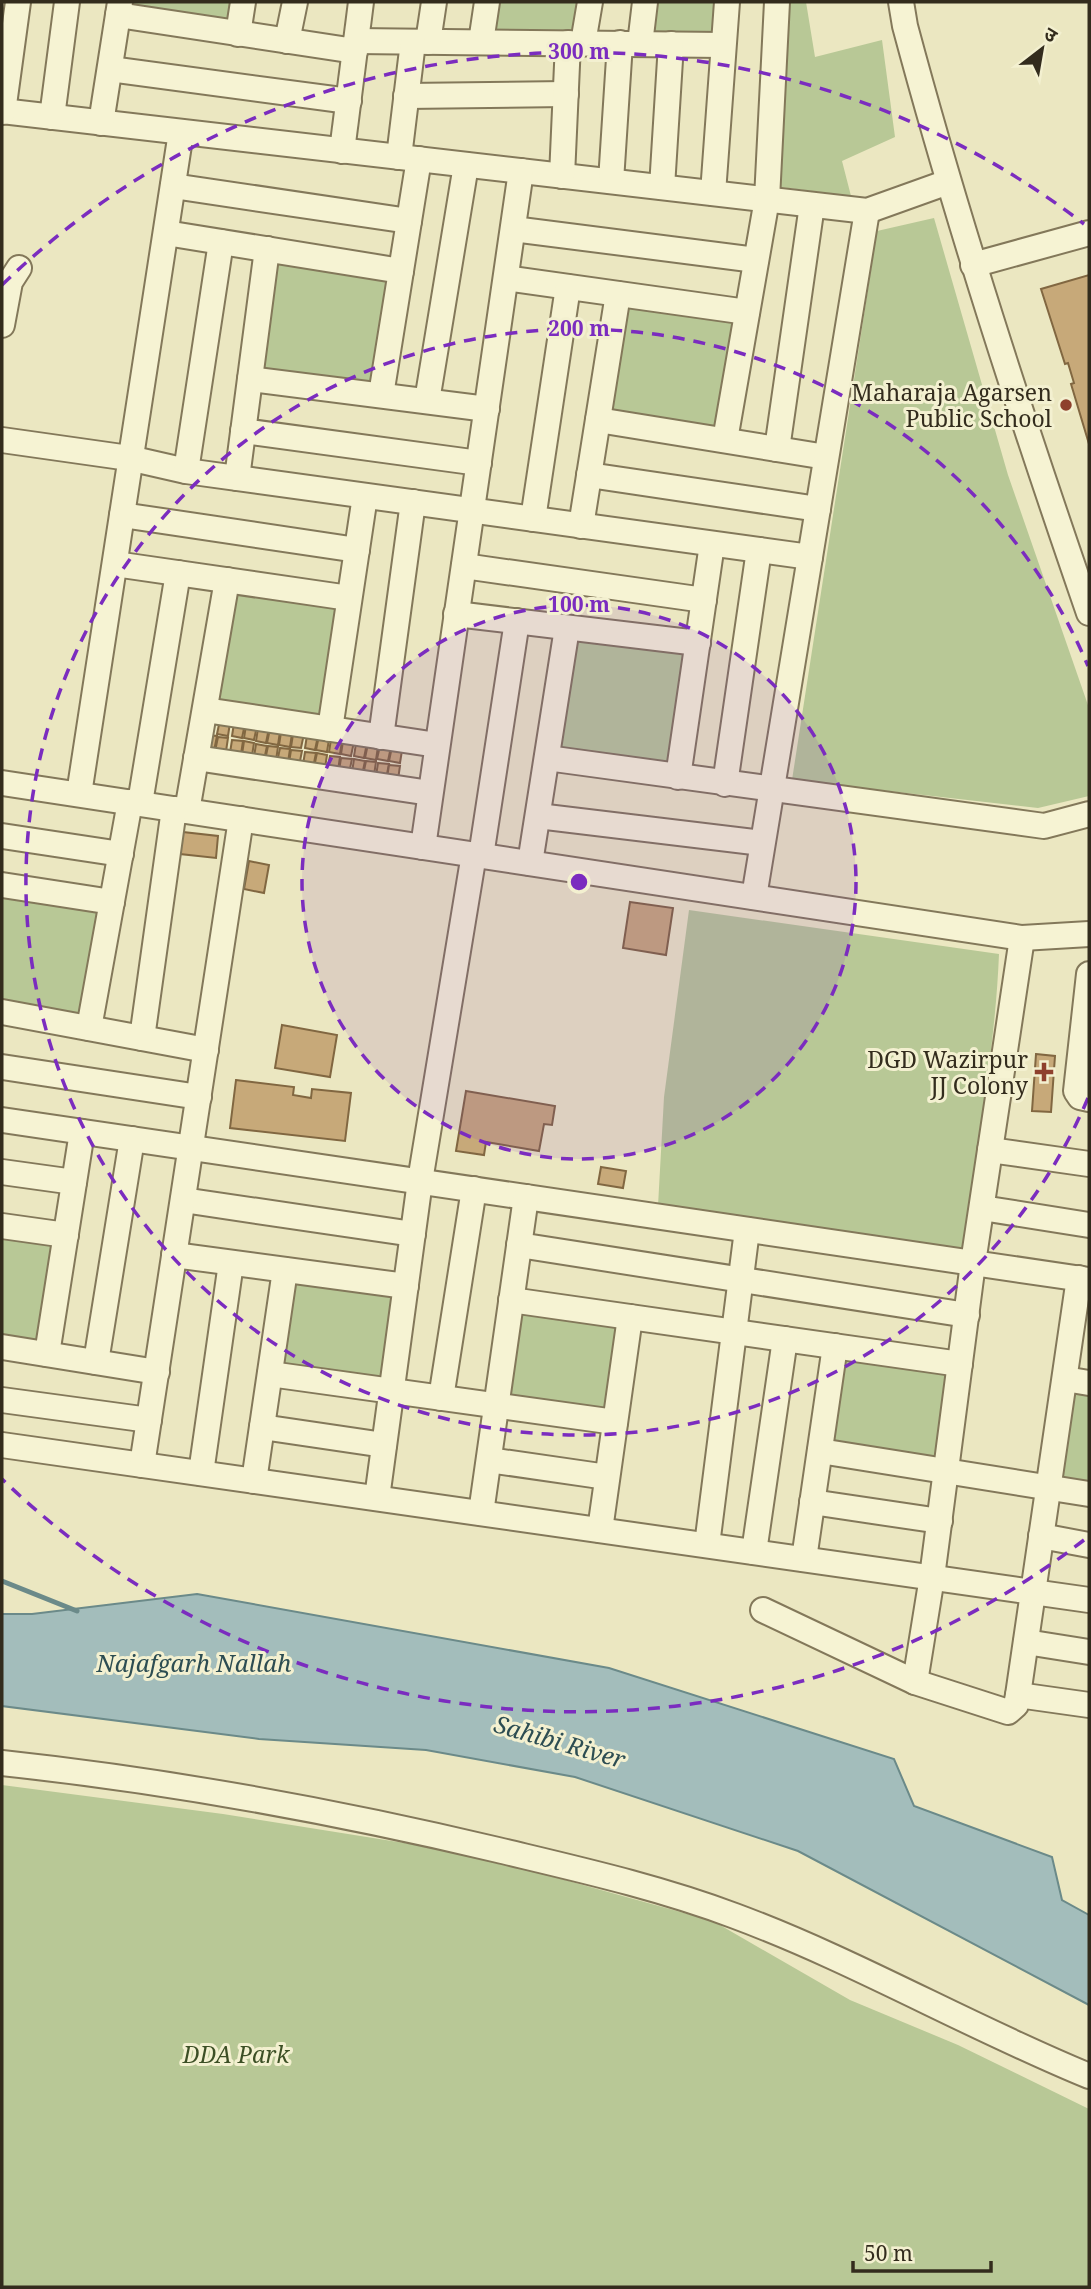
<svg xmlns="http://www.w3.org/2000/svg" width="1091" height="2289" viewBox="0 0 1091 2289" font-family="'Noto Serif','Noto Sans Devanagari',serif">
<rect width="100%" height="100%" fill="#ebe7c1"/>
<!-- green -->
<g fill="#b8c896">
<path d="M126 2H239L235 27 125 9Z"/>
<path d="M490 2H588L581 39 484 37Z"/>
<path d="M648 2H725L721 41 644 42Z"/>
<path d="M786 2H806L815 57 882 40 895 137 842 161 851 196 780 187Z"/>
<path d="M934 218 1008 475 1089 708V796L1038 808 792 780 877 231Z"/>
<path d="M278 257 388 274 370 385 261 368Z"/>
<path d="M628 304 738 322 720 433 611 415Z"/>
<path d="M232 591 341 609 324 720 214 702Z"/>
<path d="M575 636 685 654 667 765 558 747Z"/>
<path d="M2 892 103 908 85 1019 2 1005Z"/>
<path d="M689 910 999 954C995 1054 975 1152 964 1252L658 1206 664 1097Z"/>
<path d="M2 1231 58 1241 40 1349 2 1342Z"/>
<path d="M290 1274 401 1289 388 1387 277 1371Z"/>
<path d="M513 1307 624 1322 611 1419 500 1404Z"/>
<path d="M842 1353 952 1368 940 1465 829 1450Z"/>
<path d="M1066 1386 1089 1389V1488L1054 1483Z"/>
<path d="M2 1785 223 1814 467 1853 713 1921 850 2000 958 2045 1089 2109V2287H2Z"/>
</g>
<!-- water -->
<path fill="#a3bdbb" stroke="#6b8a89" stroke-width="2" d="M197 1594 609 1668 894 1759 914 1806 1052 1857 1062 1900 1089 1915V2005L798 1851 575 1777 426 1750 259 1739 2 1706V1614H32Z"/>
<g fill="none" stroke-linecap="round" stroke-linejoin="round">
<!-- stream -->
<path stroke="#6b8a89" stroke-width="5" d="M2 1581 77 1611"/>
</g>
<!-- building -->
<g fill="#c7a979" stroke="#816741" stroke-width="2">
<path d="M1089 275V444L1071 384 1074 383 1068 363 1065 364 1041 289Z"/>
<path d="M221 715 231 716 228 736 217 734Z"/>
<path d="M235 717 246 719 242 738 232 736Z"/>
<path d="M247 719 258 721 254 740 244 738Z"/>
<path d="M259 722 270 723 266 743 256 741Z"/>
<path d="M271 724 281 725 278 745 267 743Z"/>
<path d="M282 726 293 727 290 747 279 745Z"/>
<path d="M294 728 305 729 301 748 291 747Z"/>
<path d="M308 729 319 731 315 750 305 748Z"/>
<path d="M320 731 330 733 327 752 316 750Z"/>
<path d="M332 733 343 735 340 754 329 752Z"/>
<path d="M206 735 217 736 213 756Z"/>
<path d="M344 735 355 737 351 756 341 754Z"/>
<path d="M218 737 228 738 225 758 214 756Z"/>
<path d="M357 737 368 738 364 758 354 756Z"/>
<path d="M369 739 379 740 376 760 365 758Z"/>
<path d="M232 740 243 741 240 761 229 759Z"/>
<path d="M244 741 254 743 251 762 241 761Z"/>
<path d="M381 741 392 742 388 761 377 759Z"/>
<path d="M393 742 403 744 400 763 389 761Z"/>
<path d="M256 744 267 746 263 765 253 763Z"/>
<path d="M268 746 278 747 275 767 264 765Z"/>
<path d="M280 748 290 749 287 769 276 767Z"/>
<path d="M291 750 302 751 298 771 288 769Z"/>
<path d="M305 752 316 753 312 773 302 771Z"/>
<path d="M317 753 327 755 324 774 313 772Z"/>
<path d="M330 756 340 757 337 777 326 775Z"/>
<path d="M341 758 352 759 348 778 338 777Z"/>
<path d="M354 759 365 761 361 780 351 779Z"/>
<path d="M366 761 376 762 373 782 362 780Z"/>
<path d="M378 763 389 764 385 784 375 782Z"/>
<path d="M389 765 400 766 397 786 386 784Z"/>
<path d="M174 831 218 836 216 858 171 853Z"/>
<path d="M249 861 269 865 264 893 244 889Z"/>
<path d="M630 902 673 908 666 955 623 948Z"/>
<path d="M282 1025 337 1035 330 1077 275 1068Z"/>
<path d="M1036 1054 1055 1056 1051 1112 1032 1111Z"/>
<path d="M236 1080 294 1087 293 1095 311 1098 312 1089 351 1093 345 1141 230 1128Z"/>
<path d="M466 1091 555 1106 552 1125 544 1124 539 1151 486 1142 484 1155 456 1151Z"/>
<path d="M601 1167 626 1171 623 1188 598 1184Z"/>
</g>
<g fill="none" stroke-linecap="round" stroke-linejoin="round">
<!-- minor casing -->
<g stroke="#83785a" stroke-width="28">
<g id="minor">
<path d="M901 2 905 26C958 224 1022 419 1089 613"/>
<path d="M118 15 355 51"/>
<path d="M238 34 243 2"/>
<path d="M287 41 295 2"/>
<path d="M356 41 723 45"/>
<path d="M428 42 434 2"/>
<path d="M481 42 487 2"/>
<path d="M583 43 590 2"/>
<path d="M640 44 645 2"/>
<path d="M110 69 349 101"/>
<path d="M406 96 566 94"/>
<path d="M2 111 867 211 948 182"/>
<path d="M3 112 18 2"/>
<path d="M52 117 67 2"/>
<path d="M101 123 120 2"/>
<path d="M342 151 361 2"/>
<path d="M399 157 413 42"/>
<path d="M562 176 568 43"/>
<path d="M611 181 620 43"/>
<path d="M173 186 409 221"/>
<path d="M662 187 671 44"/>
<path d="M713 193 727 2"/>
<path d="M513 229 756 260"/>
<path d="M166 233 401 271"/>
<path d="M973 265 1089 233"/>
<path d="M506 278 747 312"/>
<path d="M2 325 10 282 19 268"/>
<path d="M250 379 487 409"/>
<path d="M381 395 419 159"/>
<path d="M427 401 466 165"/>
<path d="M598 420 826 457"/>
<path d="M243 431 479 463"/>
<path d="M2 440 129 458 186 471 810 557"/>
<path d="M725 440 767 199 777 2"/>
<path d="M777 449 812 205"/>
<path d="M186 471 221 242"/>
<path d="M589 475 818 509"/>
<path d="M237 478 267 249"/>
<path d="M122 515 357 550"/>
<path d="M533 519 568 287"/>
<path d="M581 526 618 294"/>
<path d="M115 564 349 598"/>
<path d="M464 566 704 600"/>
<path d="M456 614 698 643"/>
<path d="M205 710 437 745"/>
<path d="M330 729 365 496"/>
<path d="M381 737 413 502"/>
<path d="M196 758 430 793"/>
<path d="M547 758 1044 826 1089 814"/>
<path d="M678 777 712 544"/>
<path d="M2 783 1022 938 1089 934"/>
<path d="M725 784 759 550"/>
<path d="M79 794 181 132"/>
<path d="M140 803 178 573"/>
<path d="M187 811 227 580"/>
<path d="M538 816 762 843"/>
<path d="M2 836 121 854"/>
<path d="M423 847 521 171"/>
<path d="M481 856 517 621"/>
<path d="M530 863 567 628"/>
<path d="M2 885 112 902"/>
<path d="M754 897 867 211"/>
<path d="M1089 974 1076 1091 1080 1097 1089 1099"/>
<path d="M2 1012 206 1050"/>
<path d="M89 1028 130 802"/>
<path d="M142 1038 174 809"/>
<path d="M2 1067 199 1097"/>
<path d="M2 1120 1089 1280"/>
<path d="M990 1150 1089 1164"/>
<path d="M2 1172 74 1182"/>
<path d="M183 1200 413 1234"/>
<path d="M982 1208 1089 1225"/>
<path d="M2 1226 66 1235"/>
<path d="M519 1245 967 1315"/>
<path d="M174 1255 406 1286"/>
<path d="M1079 1278 1018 1695 1089 1705"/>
<path d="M511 1300 960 1364"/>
<path d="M2 1347 157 1372"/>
<path d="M47 1354 82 1132"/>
<path d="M96 1362 132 1139"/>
<path d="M270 1374 615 1422"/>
<path d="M1065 1379 1089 1383"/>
<path d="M441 1398 474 1189"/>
<path d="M2 1400 149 1420"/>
<path d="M262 1427 384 1445"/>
<path d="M2 1445 1089 1600"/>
<path d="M820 1451 1089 1494"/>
<path d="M489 1460 607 1477"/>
<path d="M142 1465 241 819"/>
<path d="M201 1473 231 1263"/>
<path d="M254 1481 285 1270"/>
<path d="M377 1498 420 1181 474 854"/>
<path d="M812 1502 940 1521"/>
<path d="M481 1513 526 1197"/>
<path d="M600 1530 630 1317"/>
<path d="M1041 1536 1089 1545"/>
<path d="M707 1545 747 1230"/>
<path d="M754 1552 785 1339"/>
<path d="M804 1559 835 1346"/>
<path d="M763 1610 915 1682 1008 1712 1016 1705 1018 1695"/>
<path d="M1026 1642 1089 1652"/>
<path d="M915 1682 932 1577 973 1263 1022 938"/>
<path d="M2 1763C169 1781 334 1811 498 1850 577 1869 658 1887 735 1916 856 1961 969 2027 1089 2076"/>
</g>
</g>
<!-- minor -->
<use href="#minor" stroke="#f6f3d3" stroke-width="24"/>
</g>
<!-- distance rings -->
<circle cx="579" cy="882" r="277" fill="#7b2cbf" fill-opacity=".12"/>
<g fill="none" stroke="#7b2cbf" stroke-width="3.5" stroke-dasharray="12 9">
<circle cx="579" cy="882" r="277"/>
<path d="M1088 1098A553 553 0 1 1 1088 666"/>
<path d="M1084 1540A830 830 0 0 1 2 1479M2 285A830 830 0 0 1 1084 224"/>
</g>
<!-- markers -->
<g fill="#8e402d" stroke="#f3f0d0" stroke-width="2.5">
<circle cx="1066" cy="405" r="7"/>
<path d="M1040.5 1061.5h7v7h7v7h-7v7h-7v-7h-7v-7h7z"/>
</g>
<g text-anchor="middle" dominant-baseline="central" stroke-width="6" stroke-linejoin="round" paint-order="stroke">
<!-- poi labels -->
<g font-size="23" fill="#332c1d" stroke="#f3f0d0" text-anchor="end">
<text x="1052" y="392">Maharaja Agarsen<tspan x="1052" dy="26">Public School</tspan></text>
<text x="1028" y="1059">DGD Wazirpur<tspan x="1028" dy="26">JJ Colony</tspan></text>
</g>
<!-- park labels -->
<g font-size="23" font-style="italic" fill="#3c4f25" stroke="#f3f0d0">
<text x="236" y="2054">DDA Park</text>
</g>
<!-- water labels -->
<g font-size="24" font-style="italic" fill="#2d4d52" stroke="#f3f0d0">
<text x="194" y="1662">Najafgarh Nallah</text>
<text transform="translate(560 1741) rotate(16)">Sahibi River</text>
</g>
</g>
<circle cx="579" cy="882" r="10" fill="#7b2cbf" stroke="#f3f0d0" stroke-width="3.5"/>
<g font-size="21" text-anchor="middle" font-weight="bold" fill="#7b2cbf" stroke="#f3f0d0" stroke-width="6" stroke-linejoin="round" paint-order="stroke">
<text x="579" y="59">300 m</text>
<text x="579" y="336">200 m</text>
<text x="579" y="612">100 m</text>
</g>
<!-- border -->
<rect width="1091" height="2289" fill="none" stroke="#332c1d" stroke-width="7"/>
<!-- north arrow -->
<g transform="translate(1042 49) rotate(31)" stroke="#f3f0d0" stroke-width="5" paint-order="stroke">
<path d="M0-5L12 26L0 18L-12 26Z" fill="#332c1d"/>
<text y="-10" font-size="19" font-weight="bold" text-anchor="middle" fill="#332c1d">उ</text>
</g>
<!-- scale -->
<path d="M853 2261v10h138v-10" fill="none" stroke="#332c1d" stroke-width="3.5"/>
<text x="864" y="2261" font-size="21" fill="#332c1d" stroke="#f3f0d0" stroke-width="5" paint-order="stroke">50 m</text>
</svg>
